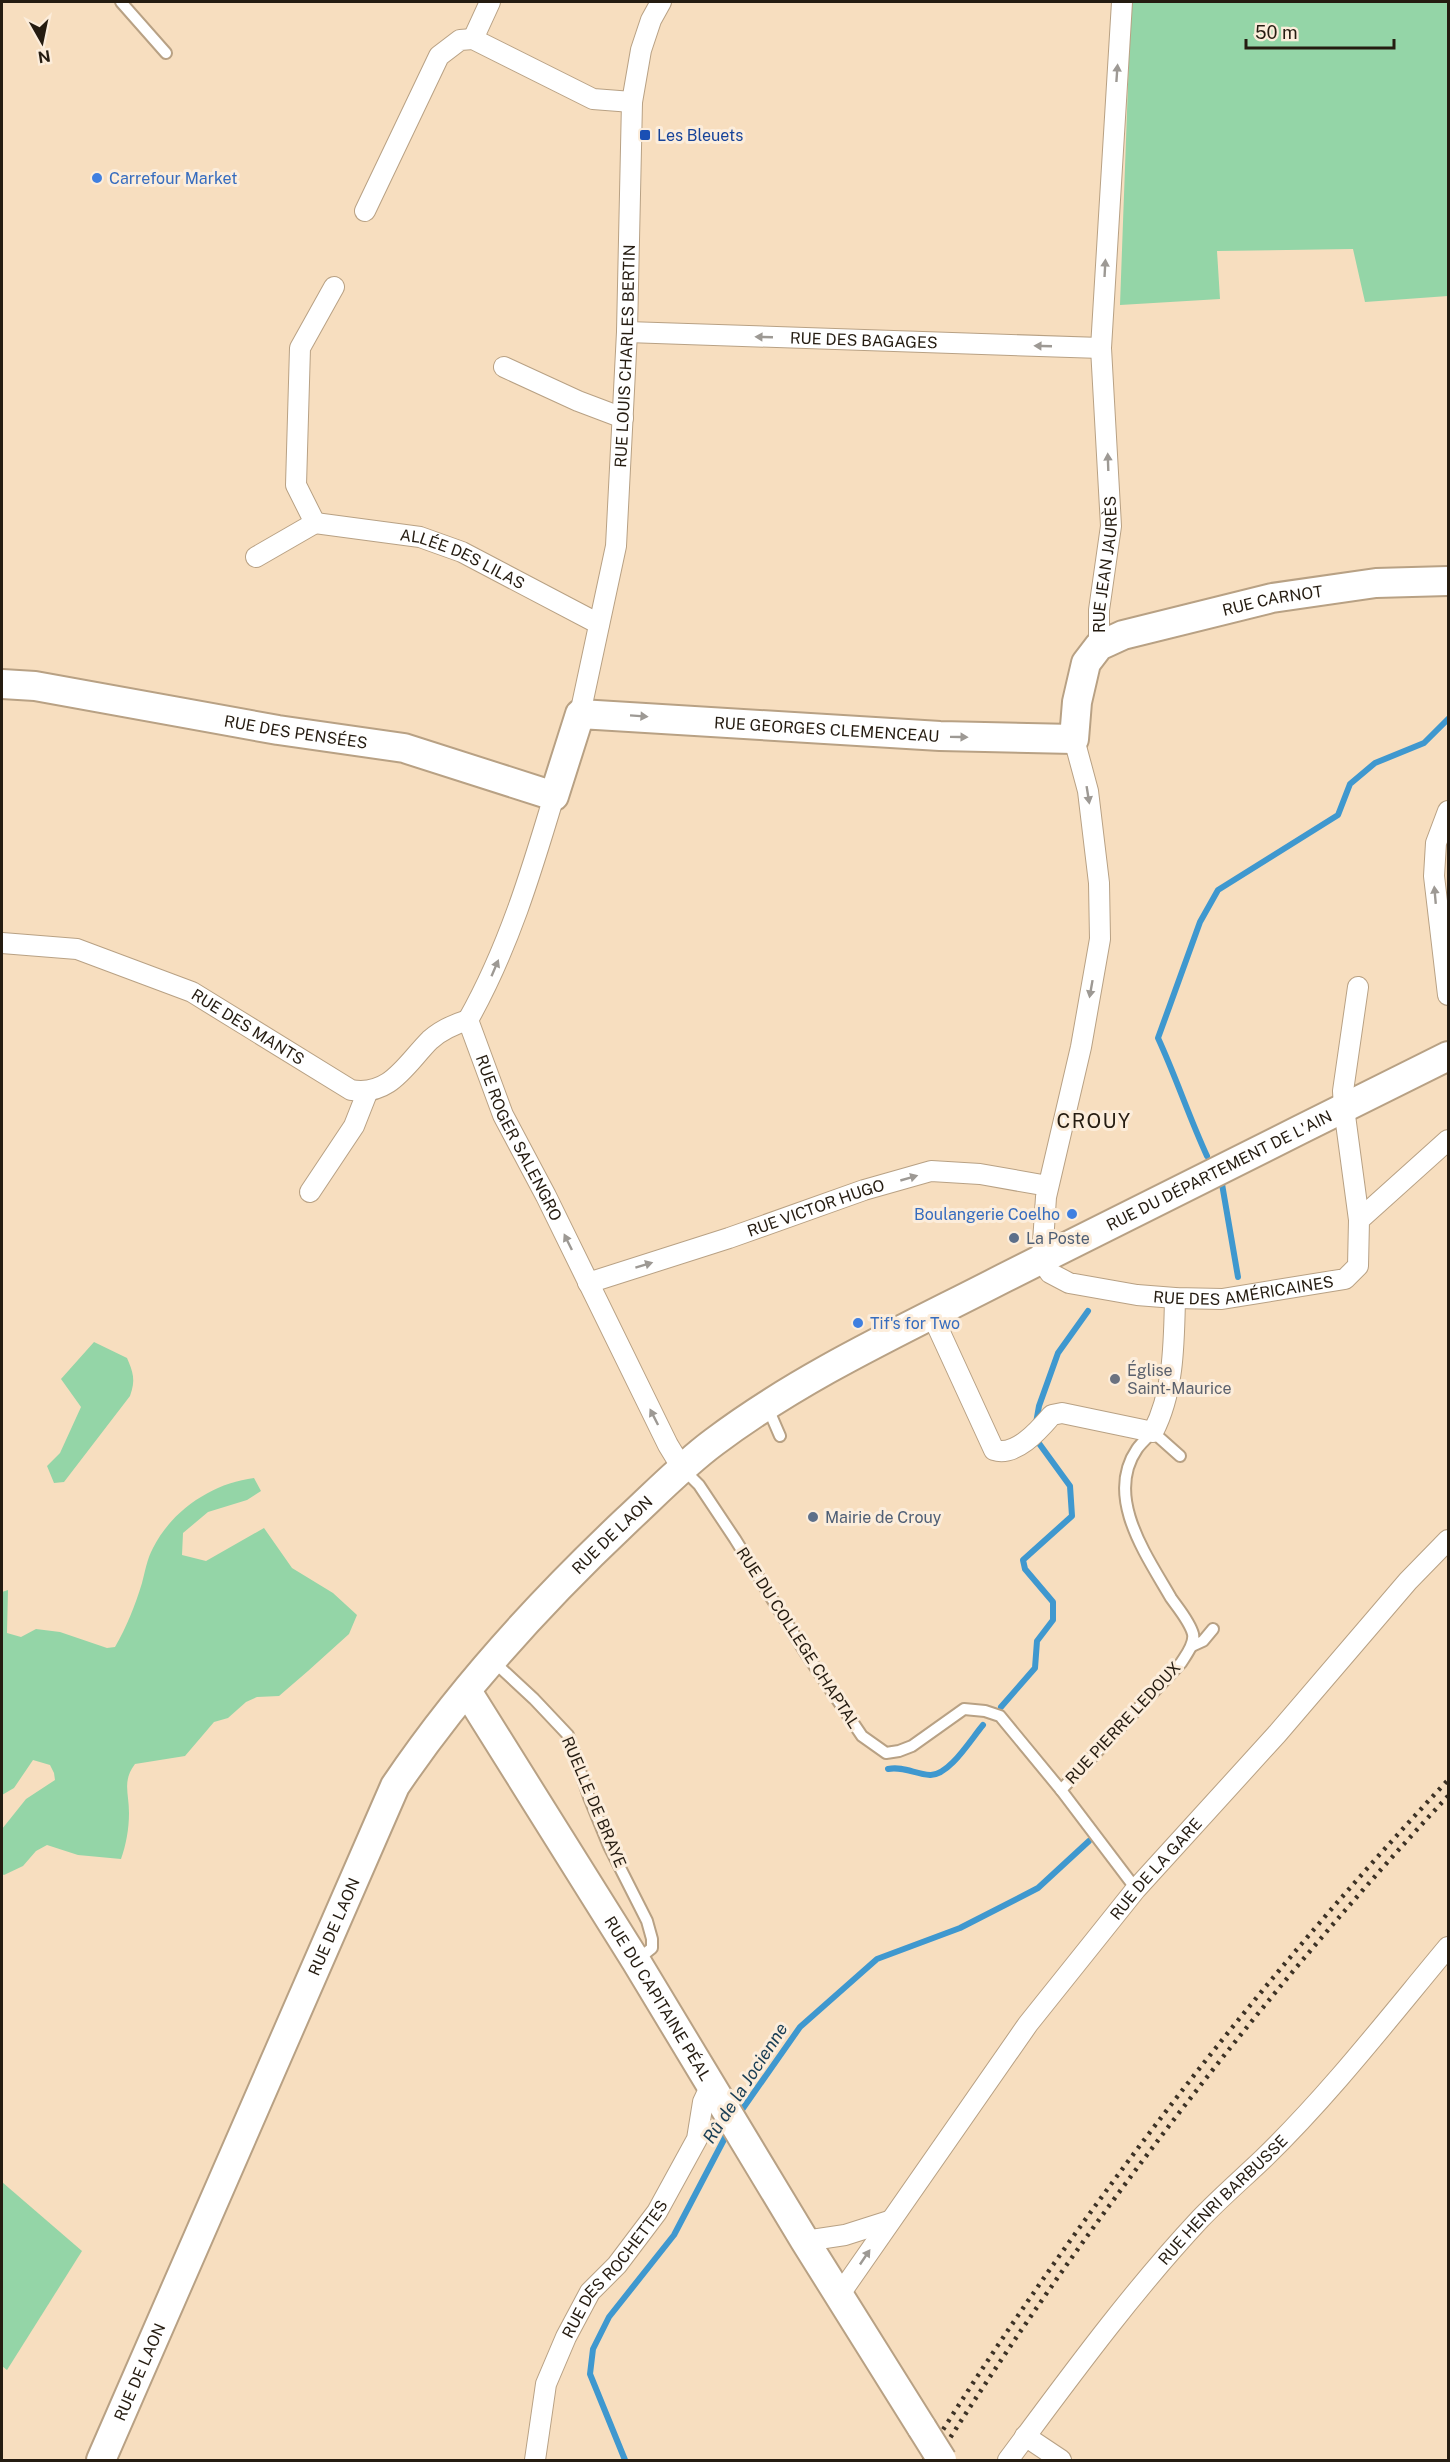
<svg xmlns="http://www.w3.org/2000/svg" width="1450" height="2462" viewBox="0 0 1450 2462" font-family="'Public Sans',sans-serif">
<rect width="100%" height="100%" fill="#f7debf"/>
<!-- green -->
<g fill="#94d5a7">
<path d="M1131 2H1448V296L1365 302 1353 249 1217 251 1220 299 1120 305Z"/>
<path d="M94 1342 127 1358C133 1372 136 1380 130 1396L64 1482 54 1483 47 1466 60 1453 81 1407 61 1379Z"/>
<path d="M254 1478 261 1491 247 1500 208 1512 183 1533 182 1555 206 1561 264 1528 292 1568 333 1593 357 1615 349 1634 308 1671 279 1696 257 1697 246 1702 228 1718 214 1722 185 1756 135 1764C122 1781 129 1793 129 1813 129 1829 126 1845 121 1859L78 1855 47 1845 36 1851 23 1866 4 1875 2 1874V1829L26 1799 55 1780 54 1773 50 1765 33 1760 14 1788 2 1795V1592L8 1590 7 1633 21 1637 36 1629 60 1632 107 1648 115 1647C127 1626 135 1606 142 1583 145 1572 147 1559 153 1548 172 1510 213 1483 254 1478Z"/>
<path d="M2 2182 82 2251 7 2370 2 2366Z"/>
</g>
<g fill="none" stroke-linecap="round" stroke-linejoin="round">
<!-- stream -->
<g stroke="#3f98cf" stroke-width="6">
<path d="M1207 1156C1189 1117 1176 1077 1158 1038L1200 922 1218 890 1338 815 1350 784 1375 763 1424 743 1448 719"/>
<path d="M1222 1184 1238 1277"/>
<path d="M1036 1423 1039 1406 1058 1353 1088 1311"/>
<path d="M1001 1707 1035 1668 1037 1641 1053 1620V1602L1025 1569 1023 1560 1072 1516 1070 1486 1038 1442 1037 1436"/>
<path d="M888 1769C903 1766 915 1774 930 1775 949 1776 971 1739 983 1725"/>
<path d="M739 2114 800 2027 877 1959 960 1928 1038 1888 1089 1841"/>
<path d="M625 2460 590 2374 593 2349 609 2317 674 2235 729 2130"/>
</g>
<!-- lane casing -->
<g stroke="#b8a184" stroke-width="14">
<g id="lane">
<path d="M121 2 166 53"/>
<path d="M767 1406 780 1436"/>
<path d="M682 1468 699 1485 735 1539 805 1652 862 1736 886 1753 899 1751 912 1746 964 1709 985 1711 1000 1716 1061 1790 1136 1889"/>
<path d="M1192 1646 1203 1641 1213 1629"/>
<path d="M492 1660 534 1699 568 1735 589 1797 609 1846 647 1921 652 1939V1948L637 1960"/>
<path d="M1061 1790 1181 1663C1186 1655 1195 1644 1193 1634 1190 1622 1178 1608 1171 1598 1147 1556 1104 1497 1137 1449 1141 1443 1148 1437 1153 1432L1180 1456"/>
</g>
</g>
<!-- street casing -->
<g stroke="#b8a184" stroke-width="22">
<g id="street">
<path d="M473 39 490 2"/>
<path d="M365 211 439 56 460 40 473 39 593 99 632 102"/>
<path id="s1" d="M627 332 1101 348"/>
<path d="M504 367 578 401 623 418"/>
<path id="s2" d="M315 523 420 537 462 552 599 624"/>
<path d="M256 557 315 523 296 485 300 348 334 287"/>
<path id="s3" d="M1099 646V610L1111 526 1101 348 1122 2"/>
<path id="s4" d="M580 714 616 546 627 332 632 102 641 50 651 20 661 2"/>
<path id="s5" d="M1074 739 1088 791 1099 883 1100 939 1081 1047 1046 1197 1042 1258 1046 1267 1050 1273 1069 1283 1137 1295 1175 1298 1222 1299 1345 1279 1358 1266 1359 1220 1448 1140"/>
<path id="s6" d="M554 796C531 873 508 949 468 1020L503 1115 546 1196 668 1445 682 1468"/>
<path d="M1448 811 1436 843 1434 876 1448 995"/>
<path id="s7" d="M2 943 77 949 192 992 351 1090C390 1097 406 1064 430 1040 441 1030 455 1024 468 1020"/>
<path d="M1358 987 1343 1091 1344 1108 1359 1220"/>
<path d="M310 1192 354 1126 367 1093"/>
<path id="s8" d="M588 1283 729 1238 864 1190 931 1171 980 1174 1048 1186"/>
<path d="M932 1315 994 1450C1016 1457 1039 1430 1052 1415L1062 1413 1153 1432C1174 1392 1174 1342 1175 1298"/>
<path d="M805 2241 845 2235 889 2221"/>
<path id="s9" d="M840 2294 1028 2024 1136 1889 1277 1734 1408 1581 1448 1540"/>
<path d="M1025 2436 1061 2460"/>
<path id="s10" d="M535 2460 546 2384 566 2337 590 2292 617 2265 657 2212 697 2139 703 2102 711 2085"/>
<path id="s11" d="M1008 2460C1069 2378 1130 2294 1200 2219 1220 2198 1242 2179 1263 2159 1330 2094 1388 2019 1448 1947"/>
</g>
</g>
<!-- secondary casing -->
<g stroke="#b8a184" stroke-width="32">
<g id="secondary">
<path id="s12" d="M2 684 35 686 278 730 404 748 554 796 580 714 940 736 1074 739 1077 702 1086 663 1099 646 1123 635 1272 598 1376 583 1448 581"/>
<path id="s13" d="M467 1691 636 1961 805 2241 922 2428"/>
<path id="s14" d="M101 2460 395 1786C461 1688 541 1601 627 1520 655 1494 683 1465 714 1442 803 1375 905 1329 1004 1278 1152 1203 1300 1130 1448 1056"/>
</g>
</g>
<!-- lane -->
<use href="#lane" stroke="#fff" stroke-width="10"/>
<!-- street -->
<use href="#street" stroke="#fff" stroke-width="20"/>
<!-- secondary -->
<use href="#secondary" stroke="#fff" stroke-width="28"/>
<!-- rail -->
<g stroke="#3d3225" stroke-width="4.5" stroke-dasharray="3 6" stroke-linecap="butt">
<path d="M924 2460C1075 2217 1252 1989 1448 1780"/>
<path d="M936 2460C1086 2223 1257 2001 1448 1796"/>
</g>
<!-- secondary-bridge casing -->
<g stroke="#b8a184" stroke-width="32" stroke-linecap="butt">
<path id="secondary-bridge" d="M922 2428 942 2460"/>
</g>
<!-- secondary-bridge -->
<use href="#secondary-bridge" stroke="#fff" stroke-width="28"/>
</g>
<!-- one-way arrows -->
<defs><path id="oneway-solid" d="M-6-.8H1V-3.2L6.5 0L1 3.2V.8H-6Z" transform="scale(1.5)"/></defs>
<g fill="#9d9994">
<use href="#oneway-solid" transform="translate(1117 73) rotate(-86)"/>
<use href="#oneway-solid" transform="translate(1105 268) rotate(-87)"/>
<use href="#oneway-solid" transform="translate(764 337) rotate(-178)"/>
<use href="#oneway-solid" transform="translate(1043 346) rotate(-178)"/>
<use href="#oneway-solid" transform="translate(1108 462) rotate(-92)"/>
<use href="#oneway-solid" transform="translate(639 716) rotate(4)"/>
<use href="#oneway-solid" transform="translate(959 737) rotate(1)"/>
<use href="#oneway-solid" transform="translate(1088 795) rotate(81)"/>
<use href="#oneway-solid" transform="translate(1435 895) rotate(-95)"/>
<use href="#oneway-solid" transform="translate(495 968) rotate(-67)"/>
<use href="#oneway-solid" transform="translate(1091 989) rotate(100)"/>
<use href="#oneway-solid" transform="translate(909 1178) rotate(-16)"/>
<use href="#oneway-solid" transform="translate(568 1242) rotate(-116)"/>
<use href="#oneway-solid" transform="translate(644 1265) rotate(-17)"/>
<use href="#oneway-solid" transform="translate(654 1417) rotate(-117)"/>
<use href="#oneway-solid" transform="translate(865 2257) rotate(-56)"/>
</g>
<!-- markers -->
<rect fill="#1a4fb4" stroke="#fceddb" stroke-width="2" x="639" y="129" width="12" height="12" rx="3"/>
<g fill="#3f7fe0" stroke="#fceddb" stroke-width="2">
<circle cx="97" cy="178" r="6"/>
<circle cx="1072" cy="1214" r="6"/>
<circle cx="858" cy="1323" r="6"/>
</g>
<g fill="#5c6f8a" stroke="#fceddb" stroke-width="2">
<circle cx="1014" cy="1238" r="6"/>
<circle cx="813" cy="1517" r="6"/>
</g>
<circle fill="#6b7280" stroke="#fceddb" stroke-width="2" cx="1115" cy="1379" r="6"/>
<g text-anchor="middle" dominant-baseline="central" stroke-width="6" stroke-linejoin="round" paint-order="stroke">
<!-- transit labels -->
<g font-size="16" fill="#164399" stroke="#fceddb" text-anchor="start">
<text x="657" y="135">Les Bleuets</text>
</g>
<!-- shop labels -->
<g font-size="16" fill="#366cbe" stroke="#fceddb" text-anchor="start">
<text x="109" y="178">Carrefour Market</text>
<text x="1060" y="1214" text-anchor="end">Boulangerie Coelho</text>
<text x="870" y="1323">Tif's for Two</text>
</g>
<!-- street labels -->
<g font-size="16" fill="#251c11" stroke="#fceddb">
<text stroke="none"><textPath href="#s1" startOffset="237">RUE DES BAGAGES</textPath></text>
<text stroke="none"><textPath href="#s4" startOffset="362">RUE LOUIS CHARLES BERTIN</textPath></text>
<text stroke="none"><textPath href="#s2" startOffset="153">ALLÉE DES LILAS</textPath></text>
<text stroke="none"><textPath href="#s3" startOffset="82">RUE JEAN JAURÈS</textPath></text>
<text stroke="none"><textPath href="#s12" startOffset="1424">RUE CARNOT</textPath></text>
<text stroke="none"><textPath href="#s12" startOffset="898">RUE GEORGES CLEMENCEAU</textPath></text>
<text stroke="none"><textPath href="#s12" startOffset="298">RUE DES PENSÉES</textPath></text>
<text stroke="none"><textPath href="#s7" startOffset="264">RUE DES MANTS</textPath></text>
<text stroke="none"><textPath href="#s6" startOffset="369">RUE ROGER SALENGRO</textPath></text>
<text stroke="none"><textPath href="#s14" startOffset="1780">RUE DU DÉPARTEMENT DE L'AIN</textPath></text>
<text stroke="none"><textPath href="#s8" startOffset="240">RUE VICTOR HUGO</textPath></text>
<text stroke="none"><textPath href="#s5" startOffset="742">RUE DES AMÉRICAINES</textPath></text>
<text stroke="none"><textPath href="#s14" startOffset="1068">RUE DE LAON</textPath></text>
<text transform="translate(798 1638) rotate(57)">RUE DU COLLEGE CHAPTAL</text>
<text transform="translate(1123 1723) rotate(-47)">RUE PIERRE LEDOUX</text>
<text transform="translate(594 1802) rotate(67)">RUELLE DE BRAYE</text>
<text stroke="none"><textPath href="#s9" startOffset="530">RUE DE LA GARE</textPath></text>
<text stroke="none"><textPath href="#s14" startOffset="582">RUE DE LAON</textPath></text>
<text stroke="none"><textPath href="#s13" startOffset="362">RUE DU CAPITAINE PÉAL</textPath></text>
<text stroke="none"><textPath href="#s11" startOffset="338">RUE HENRI BARBUSSE</textPath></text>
<text stroke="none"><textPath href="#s10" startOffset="212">RUE DES ROCHETTES</textPath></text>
<text stroke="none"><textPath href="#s14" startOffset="96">RUE DE LAON</textPath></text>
</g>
<!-- service labels -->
<g font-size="16" fill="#4e5e75" stroke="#fceddb" text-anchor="start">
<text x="1026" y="1238">La Poste</text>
<text x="825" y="1517">Mairie de Crouy</text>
</g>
<!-- worship labels -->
<g font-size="16" fill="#5b616d" stroke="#fceddb" text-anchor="start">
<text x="1127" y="1370">Église<tspan x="1127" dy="18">Saint-Maurice</tspan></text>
</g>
<!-- water labels -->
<g font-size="18" font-style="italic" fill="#183d54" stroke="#fceddb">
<text transform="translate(745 2083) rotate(-57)">Rû de la Jocienne</text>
</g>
<!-- quarter labels -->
<g font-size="20" letter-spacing="1.5" fill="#251c11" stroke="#fceddb">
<text x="1094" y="1121">CROUY</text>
</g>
</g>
<!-- border -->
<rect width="1450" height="2462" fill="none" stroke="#251c11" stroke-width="6"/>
<!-- north arrow -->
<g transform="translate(42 42) rotate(171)" stroke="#fceddb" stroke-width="4.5" paint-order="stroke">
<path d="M0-4.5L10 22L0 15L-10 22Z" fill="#251c11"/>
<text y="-9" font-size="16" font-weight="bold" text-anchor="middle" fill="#251c11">N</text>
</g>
<!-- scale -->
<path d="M1246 39v9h148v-9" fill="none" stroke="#251c11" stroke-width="3"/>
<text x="1255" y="39" font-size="18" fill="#251c11" stroke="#fceddb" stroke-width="4.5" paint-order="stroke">50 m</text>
</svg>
